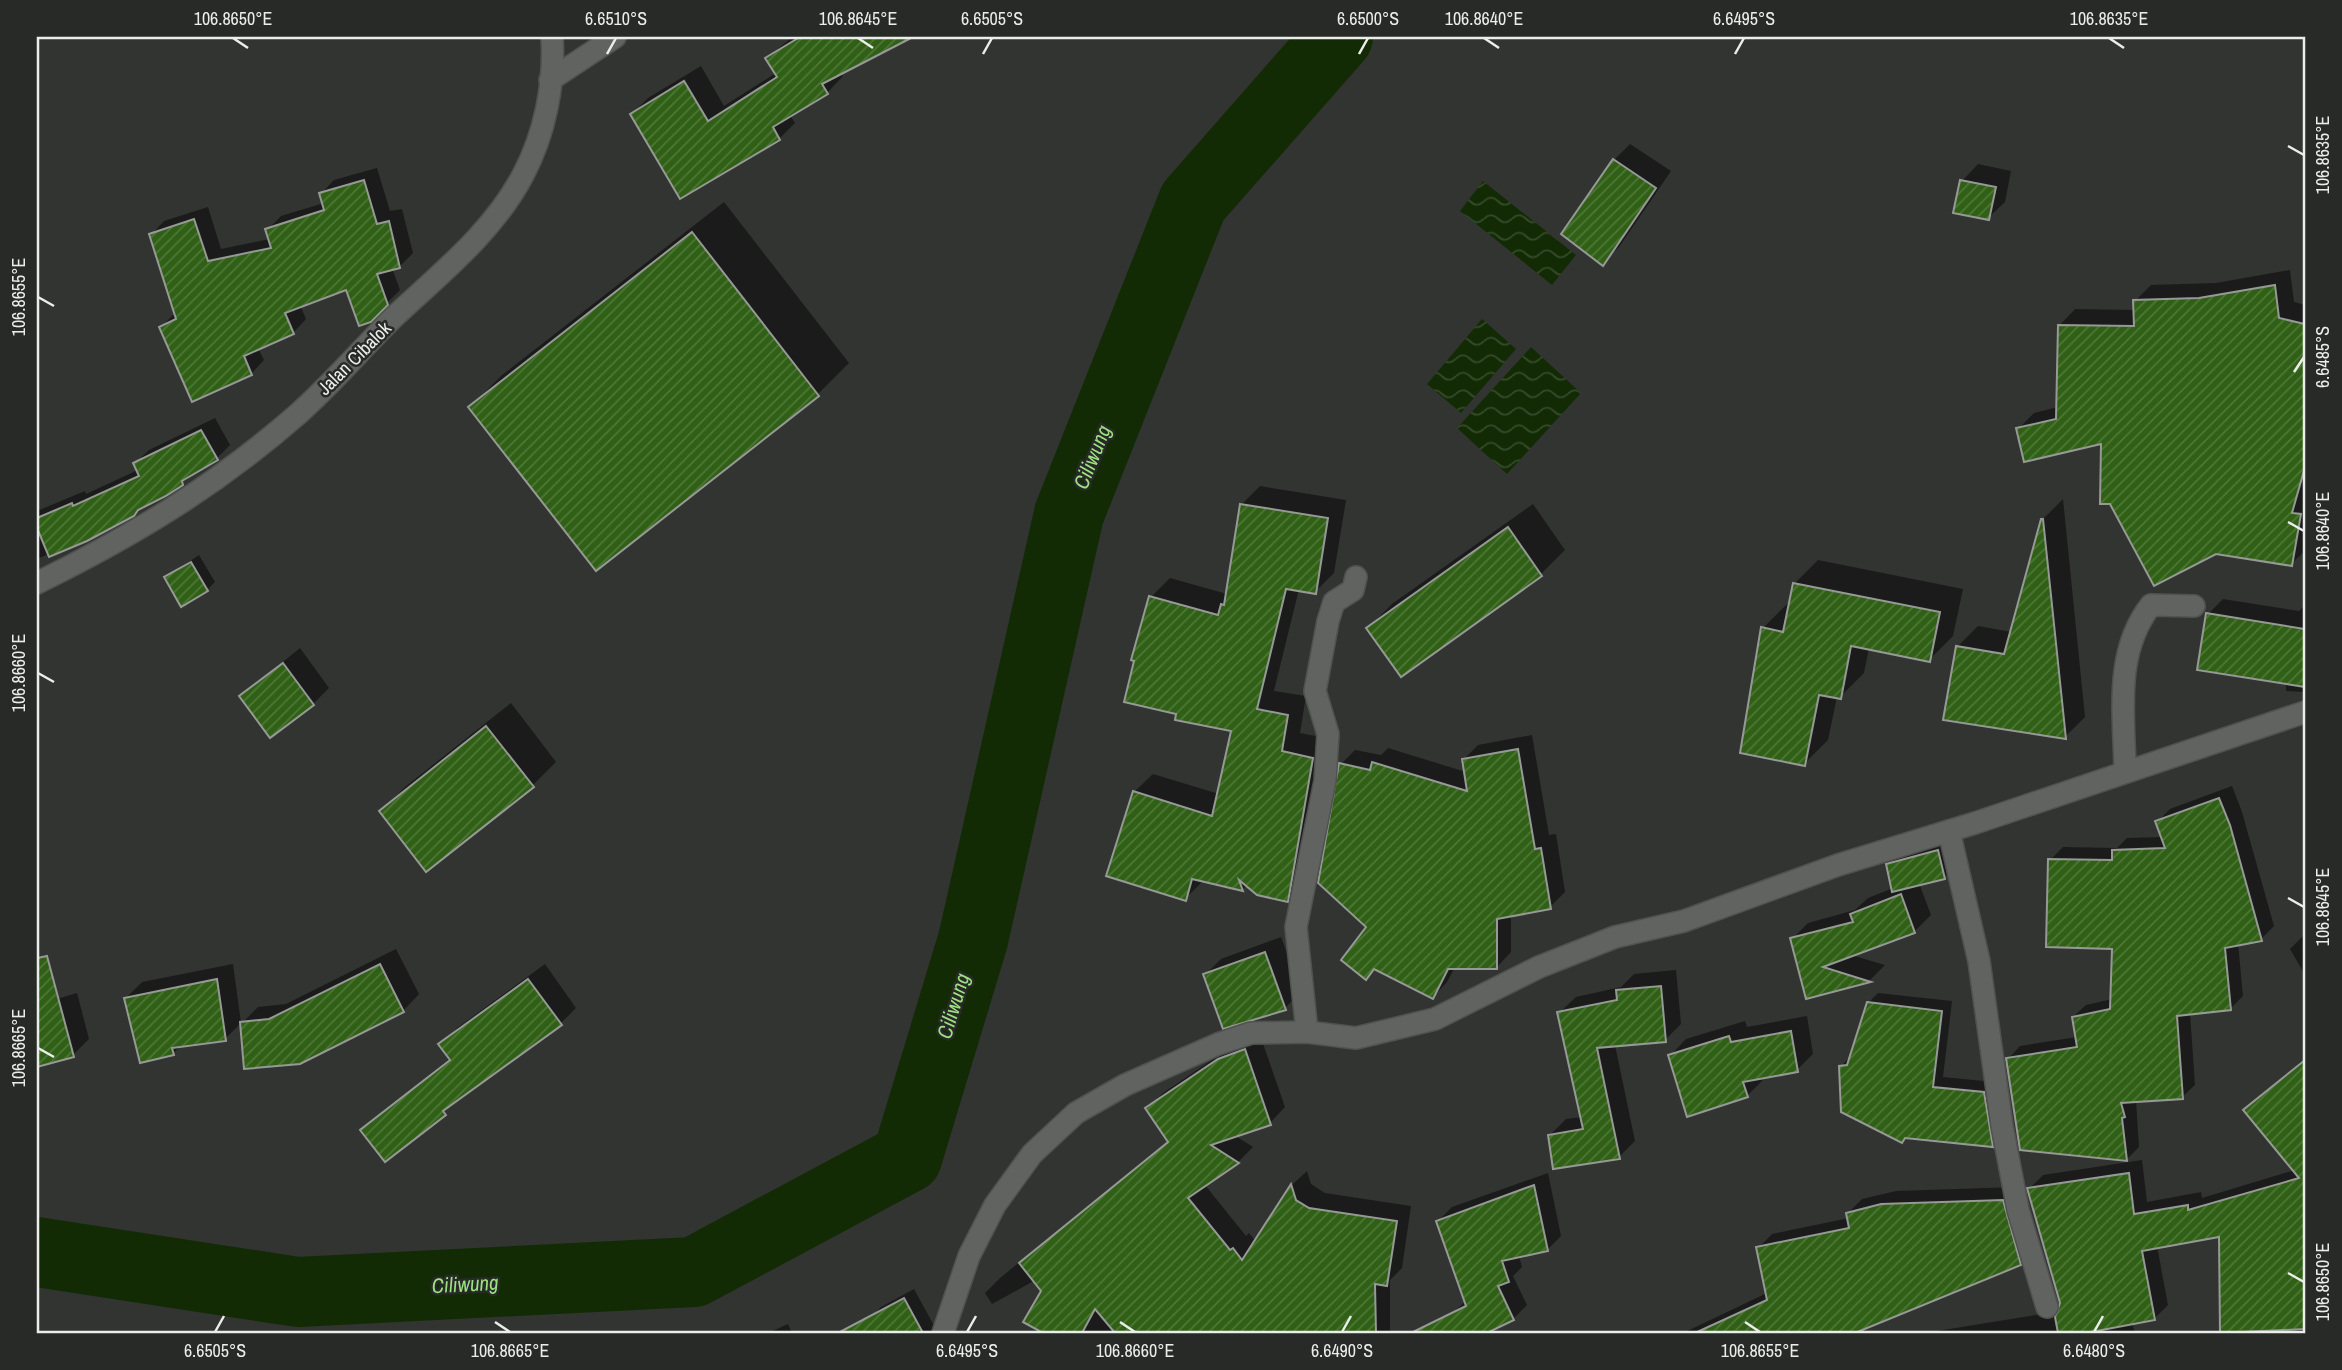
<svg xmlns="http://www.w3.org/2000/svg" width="2342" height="1370" viewBox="0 0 2342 1370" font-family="'Archivo Narrow',sans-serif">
<defs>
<pattern id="water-waves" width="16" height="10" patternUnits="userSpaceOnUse" patternTransform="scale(1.75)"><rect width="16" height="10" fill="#122b05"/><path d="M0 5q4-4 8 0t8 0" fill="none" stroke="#354a2a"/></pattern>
<pattern id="building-hatch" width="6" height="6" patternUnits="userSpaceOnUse" patternTransform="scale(1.75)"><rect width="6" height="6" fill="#306015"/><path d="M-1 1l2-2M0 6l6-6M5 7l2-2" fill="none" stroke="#4e7737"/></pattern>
</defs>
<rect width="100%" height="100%" fill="#323431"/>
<!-- water -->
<g fill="url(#water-waves)">
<path d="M1483 181 1576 255 1552 285 1460 211Z"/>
<path d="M1482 319 1516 349 1461 413 1427 384Z"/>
<path d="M1531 347 1581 393 1507 474 1457 428Z"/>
</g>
<!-- shadow -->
<g fill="#0007">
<path d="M792 37H901L893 45 841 73 843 76 827 93 790 115 795 123 779 139 632 114 648 98 701 66 724 106 776 73 767 58Z"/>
<path d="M1630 144 1671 171 1619 247 1602 263 1614 160Z"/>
<path d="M1978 164 2011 171 2005 202 1988 218 1962 181Z"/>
<path d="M377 168 390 211 402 209 413 253 399 267 392 268 400 290 370 320 347 287 300 305 306 319 293 333 258 348 264 360 251 374 161 327 174 314 151 235 164 221 208 207 221 249 270 239 267 230 281 216 324 203 321 194 334 180Z"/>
<path d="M724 202 849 363 818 394 596 568 470 407 501 376Z"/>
<path d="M2290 270 2294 302 2305 305V551L2291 564 2103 442 2018 429 2034 413 2058 407 2059 326 2075 309 2135 310V301L2151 285 2216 283Z"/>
<path d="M215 418 230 445 217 458 165 495 109 528 37 559V511L85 491 86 494 138 470 135 463 149 450Z"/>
<path d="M1260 486 1346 500 1334 573 1315 592 1299 589 1274 691 1306 696 1300 733 1331 739 1306 881 1287 900 1247 885 1242 890 1204 880 1185 899 1134 792 1153 774 1219 794 1233 730 1178 713 1151 597 1170 578 1227 594 1241 505Z"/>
<path d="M2063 499 2085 717 2065 737 1957 647 1978 626 2012 632 2042 520Z"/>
<path d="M1533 504 1565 550 1541 574 1401 674 1368 628 1392 604Z"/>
<path d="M199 555 215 582 207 590 166 578Z"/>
<path d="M1818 560 1963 589 1953 636 1929 660 1869 648 1864 673 1840 697H1837L1828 740 1804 764 1763 628 1787 604 1790 605 1794 584Z"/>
<path d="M2223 599 2299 611 2305 605V692L2286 691V682L2208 614Z"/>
<path d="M300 648 329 688 313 704 241 696Z"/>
<path d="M511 703 556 762 532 786 381 811 405 787Z"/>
<path d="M1532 735 1549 835 1556 834 1565 892 1550 907 1511 914V952L1497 967H1455L1447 982 1433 997 1375 968 1366 977 1369 926 1341 764 1355 750 1381 755 1388 748 1466 772 1464 759 1478 745Z"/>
<path d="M2232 786 2242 812 2274 926 2261 939 2238 943 2243 996 2230 1009 2190 1013 2195 1085 2182 1097 2136 1100 2139 1147 2127 1159 2008 1059 2020 1046 2077 1037 2073 1017 2086 1005 2112 999 2114 947 2050 860 2063 847 2117 848 2127 838 2163 837 2157 822 2170 809Z"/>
<path d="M1946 843 1952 870 1944 877 1919 883 1931 915 1915 931 1851 955 1885 965 1870 980 1807 997 1792 939 1808 923 1855 910 1868 898 1893 888 1888 865 1896 857Z"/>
<path d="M2305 934V975L2290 949Z"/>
<path d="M1281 937 1301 992 1285 1008 1205 975 1221 959Z"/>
<path d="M396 949 419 994 403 1011 242 1023 258 1007 286 1004Z"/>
<path d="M233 964 241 1023 225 1039 181 1045 173 1054 126 998 142 982Z"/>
<path d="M545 964 576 1008 560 1024 461 1097 385 1160 362 1130 450 1058 440 1045 457 1028Z"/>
<path d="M1676 970 1681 1024 1665 1040 1615 1045 1635 1141 1619 1157 1550 1135 1566 1119 1582 1117 1559 1013 1576 997 1621 987 1634 974Z"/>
<path d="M77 993 89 1039 73 1055 37 1065V1005Z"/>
<path d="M1878 993 1952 1001 1943 1077 1994 1082 2002 1135 1992 1145 1841 1066 1851 1056 1868 1003Z"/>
<path d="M1807 1016 1813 1054 1797 1070 1762 1077 1763 1080 1747 1096 1670 1056 1686 1039 1745 1021 1747 1027Z"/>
<path d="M1260 1035 1285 1107 1270 1123 1234 1135 1253 1147 1238 1162 1205 1185 1246 1236 1249 1233 1256 1242 1292 1185 1307 1171 1311 1184 1325 1193 1411 1206 1402 1268 1390 1280V1333H1039L1142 1257 1125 1231 992 1304 985 1293 1000 1278 1169 1140 1148 1108 1163 1093 1240 1041Z"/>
<path d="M2305 1059V1333H2222L2221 1235 2157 1246 2168 1305 2154 1319 2132 1323 2135 1333H1925L2060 1311 2061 1303 2029 1189 2043 1175 2142 1160 2147 1202 2201 1192 2202 1198 2295 1170 2246 1110Z"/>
<path d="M1548 1173 1561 1236 1547 1250 1519 1256 1522 1267 1513 1276 1527 1305 1513 1319 1483 1333H1457L1449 1316 1466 1301 1438 1221 1452 1207Z"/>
<path d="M2016 1187 2034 1250 2020 1264 1850 1333H1683L1767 1293 1758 1248 1772 1234 1849 1218 1848 1213 1862 1199 1896 1191Z"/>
<path d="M914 1289 937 1331 934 1333H854L875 1324 871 1317 881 1307Z"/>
<path d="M788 1324 792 1333H768Z"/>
</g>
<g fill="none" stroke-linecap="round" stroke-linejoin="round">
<!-- river -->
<path stroke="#122b05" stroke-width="70" d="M37 1252 298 1292 694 1272 907 1158 973 940 1069 514 1193 202 1338 37"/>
</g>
<!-- building -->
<g fill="url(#building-hatch)" stroke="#969995" stroke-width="2">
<path d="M800 37H913L822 84 828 94 773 127 780 140 680 199 630 114 684 81 708 121 777 77 765 58Z"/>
<path d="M1613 159 1656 188 1603 266 1561 234Z"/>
<path d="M364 180 377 224 389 221 400 268 377 274 388 305 371 322 359 326 346 290 285 313 294 334 244 356 252 375 192 402 159 327 176 319 149 234 194 219 208 261 271 248 265 229 324 210 319 193Z"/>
<path d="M1960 180 1996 187 1989 220 1953 213Z"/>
<path d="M692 232 819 396 596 571 468 407Z"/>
<path d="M2275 285 2279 318 2305 324V467L2292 513 2301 514 2292 566 2216 554 2154 586 2110 504H2100L2101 444 2024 462 2016 428 2056 419 2058 325 2134 326 2133 300 2199 298Z"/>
<path d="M201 430 218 460 182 481 183 485 166 496 138 510 134 516 87 541 49 557 37 528V518L72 503 73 506 139 476 133 463Z"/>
<path d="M1240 504 1328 518 1316 594 1286 589 1257 709 1288 715 1282 751 1313 758 1288 902 1257 895 1239 880 1243 891 1192 879 1186 901 1106 876 1133 791 1212 816 1231 731 1175 720 1176 714 1124 702 1134 661 1131 660 1149 596 1218 615 1221 604 1224 605Z"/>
<path d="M2041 519H2043L2066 739 1943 720 1956 646 2004 654Z"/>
<path d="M1508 527 1542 576 1401 677 1366 628Z"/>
<path d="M191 562 208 591 181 607 164 577Z"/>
<path d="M1793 583 1940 612 1930 662 1851 646 1841 699 1819 695 1805 766 1740 753 1761 627 1783 632Z"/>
<path d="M2206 613 2305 629V687L2197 670Z"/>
<path d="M283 663 314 705 270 738 239 696Z"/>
<path d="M486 726 534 787 426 872 379 811Z"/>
<path d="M1518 749 1535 849 1541 848 1551 909 1497 919V969H1448L1433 999 1374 969 1366 980 1341 960 1366 927 1318 883 1339 763 1370 770 1372 762 1467 791 1462 759Z"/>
<path d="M2219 798 2230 825 2262 941 2225 948 2231 1010 2177 1016 2183 1099 2121 1103 2125 1117 2122 1118 2127 1161 2020 1150 2006 1058 2077 1047 2072 1017 2110 1009 2112 949 2046 947 2048 859 2112 860V850L2165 848 2155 821Z"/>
<path d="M1938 850 1945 879 1892 892 1886 864Z"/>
<path d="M1901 894 1915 933 1823 967 1871 982 1806 999 1790 938 1853 922 1850 914Z"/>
<path d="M1265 952 1286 1010 1223 1029 1203 974Z"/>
<path d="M47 956 74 1057 37 1067V958Z"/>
<path d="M380 964 404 1012 300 1064 244 1069 240 1022 269 1019Z"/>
<path d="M217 979 226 1041 172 1048 174 1055 140 1063 124 998Z"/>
<path d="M528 979 562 1025 443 1111 446 1115 385 1162 360 1130 450 1060 438 1044Z"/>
<path d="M1661 986 1666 1042 1597 1048 1620 1159 1553 1169 1548 1135 1583 1129 1557 1012 1617 1000 1616 990Z"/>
<path d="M1867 1002 1942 1011 1933 1087 1984 1092 1993 1147 1905 1138 1902 1143 1841 1112 1839 1066 1847 1065Z"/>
<path d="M1791 1031 1798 1072 1743 1082 1748 1097 1687 1117 1668 1055 1729 1036 1731 1042Z"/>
<path d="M1245 1049 1271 1125 1211 1145 1239 1163 1188 1198 1230 1250 1233 1248 1242 1260 1291 1184 1296 1200 1309 1208 1397 1221 1387 1286 1375 1284 1376 1333H1115L1095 1309 1082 1333H1043L1023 1322 1041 1291 1019 1263 1168 1142 1145 1108 1218 1059Z"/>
<path d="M2305 1060V1329L2220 1333 2219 1237 2142 1251 2155 1320 2086 1333H2058L2055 1317 2060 1303 2027 1188 2129 1173 2134 1214 2188 1205V1210L2299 1178 2243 1110Z"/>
<path d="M1534 1185 1548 1251 1502 1261 1509 1282 1498 1286 1514 1320 1487 1333H1411L1466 1306 1436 1221Z"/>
<path d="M2003 1200 2021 1265 1855 1333H1695L1767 1300 1756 1247 1849 1228 1846 1213 1881 1204Z"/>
<path d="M904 1298 923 1333H838Z"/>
</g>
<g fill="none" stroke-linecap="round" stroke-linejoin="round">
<!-- street casing -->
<g stroke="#505250" stroke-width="24">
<g id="street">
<path d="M550 80 615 37"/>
<path d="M37 583C133 536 217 485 298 414 333 383 362 348 395 316 440 274 494 231 523 175 545 134 555 83 552 37"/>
<path d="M2125 770C2124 713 2114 652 2151 605L2194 606"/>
<path d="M1949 831 1979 961 2002 1126 2018 1210 2047 1307"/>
<path d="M1307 1032 1296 927 1325 781 1328 734 1315 691 1328 621 1334 602 1353 590 1356 577"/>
<path d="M943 1333 969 1256 995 1205 1032 1154 1076 1113 1125 1085 1218 1044 1251 1033 1307 1032 1356 1038 1435 1019 1539 967 1615 937 1684 921 1838 865 1975 823 2305 712"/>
</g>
</g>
<!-- street -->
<use href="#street" stroke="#60635f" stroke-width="21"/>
</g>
<!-- ticks -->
<path fill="none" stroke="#ebedeb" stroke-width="2.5" d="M233 38 248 48M858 38 873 48M1484 38 1499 48M2109 38 2124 48M607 54 616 38M983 54 992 38M1359 54 1368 38M1735 54 1744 38M2288 146 2304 155M38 297 54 306M2294 372 2304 357M2288 522 2304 531M38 673 54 682M2288 898 2304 907M38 1048 54 1057M2288 1273 2304 1282M495 1322 510 1332M1120 1322 1135 1332M1745 1322 1760 1332M215 1332 224 1316M967 1332 976 1316M1342 1332 1351 1316M2094 1332 2103 1316"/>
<g text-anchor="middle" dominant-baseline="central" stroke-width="5" stroke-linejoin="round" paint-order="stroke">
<!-- street labels -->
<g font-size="19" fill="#ebedeb" stroke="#282a27">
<text transform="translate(354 358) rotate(-45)">Jalan Cibalok</text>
</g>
<!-- water labels -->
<g font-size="21" font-style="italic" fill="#9de280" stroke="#282a27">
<text transform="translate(1092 457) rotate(-68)">Ciliwung</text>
<text transform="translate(953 1006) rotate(-73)">Ciliwung</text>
<text transform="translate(465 1284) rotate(-3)">Ciliwung</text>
</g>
</g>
<!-- border -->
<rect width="2342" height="1370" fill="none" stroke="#282a27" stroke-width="77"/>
<rect x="38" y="38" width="2266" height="1294" fill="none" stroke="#ebedeb" stroke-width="2.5"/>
<g font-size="18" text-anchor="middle" fill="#ebedeb">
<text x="233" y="25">106.8650°E</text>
<text x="616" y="25">6.6510°S</text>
<text x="858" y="25">106.8645°E</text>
<text x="992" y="25">6.6505°S</text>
<text x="1368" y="25">6.6500°S</text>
<text x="1484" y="25">106.8640°E</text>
<text x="1744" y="25">6.6495°S</text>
<text x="2109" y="25">106.8635°E</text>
<text transform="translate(2323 155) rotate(-90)" y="6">106.8635°E</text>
<text transform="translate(19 297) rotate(-90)" y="6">106.8655°E</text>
<text transform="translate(2323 357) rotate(-90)" y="6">6.6485°S</text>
<text transform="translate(2323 531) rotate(-90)" y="6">106.8640°E</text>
<text transform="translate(19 673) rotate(-90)" y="6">106.8660°E</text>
<text transform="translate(2323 907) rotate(-90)" y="6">106.8645°E</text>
<text transform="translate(19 1048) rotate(-90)" y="6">106.8665°E</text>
<text transform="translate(2323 1282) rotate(-90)" y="6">106.8650°E</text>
<text x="215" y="1357">6.6505°S</text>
<text x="510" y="1357">106.8665°E</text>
<text x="967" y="1357">6.6495°S</text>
<text x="1135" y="1357">106.8660°E</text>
<text x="1342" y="1357">6.6490°S</text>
<text x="1760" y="1357">106.8655°E</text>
<text x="2094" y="1357">6.6480°S</text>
</g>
</svg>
